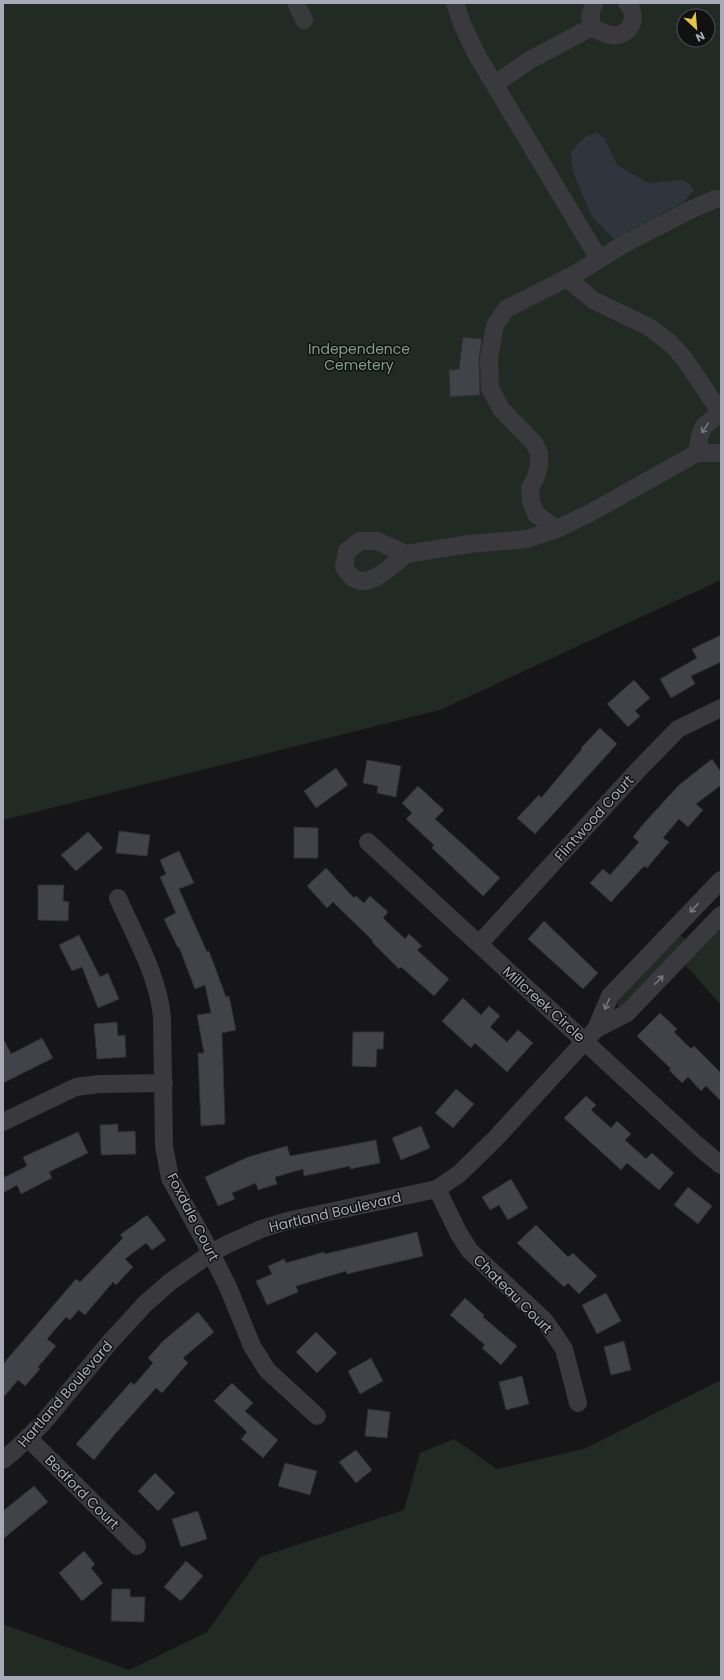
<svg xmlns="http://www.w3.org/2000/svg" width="724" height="1680" viewBox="0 0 724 1680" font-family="Poppins,sans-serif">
<rect width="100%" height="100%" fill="#161618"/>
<!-- green -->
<g fill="#222a24" fill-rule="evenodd">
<path d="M3 3H721V580L440 710 3 820ZM684 16H708V40H684Z"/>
<path d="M721 915V1005L680 959Z"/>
<path d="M679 935 683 937 686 940 619 1009 617 1005 618 999Z"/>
<path d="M721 1380V1677H3V1624L129 1670 207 1632 260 1557 404 1510 420 1453 454 1439 497 1469 584 1449Z"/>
</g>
<!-- water -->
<path fill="#2f353d" d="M597 132 605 139 617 165 648 183 682 180 690 184 694 191 682 203 614 239 592 217 573 172 571 152 585 137Z"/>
<!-- building -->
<g fill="#424348" stroke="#303034">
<path d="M463 337 482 339 479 359 480 395 450 397 449 370 459 369Z"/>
<path d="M721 635V662L691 676 695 684 671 698 660 679 697 658 692 649Z"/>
<path d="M634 680 650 698 635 711 640 716 628 727 607 704Z"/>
<path d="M600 728 617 744 535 834 517 818 539 795 541 798 582 749 581 748Z"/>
<path d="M712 759 721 772V785L696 804 703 810 688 827 679 819 663 838 669 842 647 868 644 866 611 902 590 883 603 869 610 875 639 842 633 837 645 822 679 785Z"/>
<path d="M367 760 401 766 396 797 377 793 378 786 363 783Z"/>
<path d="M336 768 348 785 316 808 304 791Z"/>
<path d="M418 786 444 810 435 819 500 878 483 896 432 848 434 845 406 819 412 813 402 803Z"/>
<path d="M294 827 318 828V858H294Z"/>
<path d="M119 831 150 835 147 856 116 853Z"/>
<path d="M88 832 103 848 76 871 61 855Z"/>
<path d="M179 851 194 883 179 889 207 952 209 951 226 997 229 996 236 1030 222 1033 225 1124 201 1126 198 1053H204L197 1015 211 1013 205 985 195 989 179 947 178 948 164 919 176 913 160 877 166 874 160 860Z"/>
<path d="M326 868 354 898 356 896 364 903 370 896 388 912 383 918 405 939 409 934 422 946 417 950 449 979 434 996 401 967 399 969 372 942 373 941 333 902 327 908 307 886Z"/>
<path d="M38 885H64L63 901 69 902 68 921 38 920Z"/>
<path d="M544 921 598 973 583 989 528 939Z"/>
<path d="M79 935 100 977 108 973 119 999 98 1008 82 967 72 971 59 945Z"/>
<path d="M463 998 481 1015 489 1006 500 1016 490 1027 507 1042 518 1030 533 1043 507 1072 475 1043 471 1048 442 1021Z"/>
<path d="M660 1013 677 1029 674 1032 691 1049 694 1046 721 1073V1101L706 1086 701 1091 688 1077 682 1083 669 1070 671 1069 637 1036Z"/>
<path d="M117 1022 118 1036 125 1035 126 1057 97 1059 94 1024Z"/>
<path d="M353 1032H384L383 1049H377L376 1067 352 1066Z"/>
<path d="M3 1038 11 1054 42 1038 53 1058 3 1083Z"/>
<path d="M456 1089 474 1104 453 1128 435 1113Z"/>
<path d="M586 1096 596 1105 591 1110 611 1128 617 1121 631 1134 625 1140 646 1159 652 1153 674 1173 659 1190 627 1163 621 1170 564 1118Z"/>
<path d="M118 1124V1132L135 1131 136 1154 101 1155 100 1125Z"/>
<path d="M421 1126 430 1148 401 1160 392 1138Z"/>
<path d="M78 1132 88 1153 49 1172 52 1178 21 1194 17 1185 3 1193V1178L27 1166 23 1157Z"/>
<path d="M376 1140 380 1163 350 1169V1166L304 1176 303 1169 275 1177 277 1184 258 1190 256 1183 232 1193 235 1199 218 1206 205 1177 248 1157 287 1146 290 1156Z"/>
<path d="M511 1179 528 1208 508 1220 499 1205 490 1210 482 1197Z"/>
<path d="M688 1187 712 1206 698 1224 674 1205Z"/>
<path d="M147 1215 166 1240 152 1250 146 1243 125 1259 133 1267 116 1285 113 1282 85 1315 79 1310 70 1320 66 1317 47 1339 56 1346 38 1367 40 1369 25 1386 18 1380 3 1398V1364L76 1279 80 1282 123 1238 120 1235Z"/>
<path d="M536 1225 568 1257 573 1253 597 1276 579 1294 568 1283 564 1287 517 1243Z"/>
<path d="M417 1232 423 1256 347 1274 346 1271 296 1286 298 1292 267 1305 256 1281 272 1274 268 1266 284 1259 286 1263 324 1252 325 1254Z"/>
<path d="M606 1293 621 1321 597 1334 582 1305Z"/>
<path d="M465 1298 484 1315 483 1317 517 1346 501 1365 482 1348 485 1345 450 1315Z"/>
<path d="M198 1312 214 1332 183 1358 188 1363 162 1393 156 1388 115 1434 94 1460 76 1444 131 1382 134 1385 153 1363 148 1358 163 1341Z"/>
<path d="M316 1332 337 1353 317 1373 296 1352Z"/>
<path d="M624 1341 631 1370 611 1375 604 1347Z"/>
<path d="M371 1358 383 1381 360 1394 348 1371Z"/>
<path d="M522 1376 529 1404 506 1410 499 1382Z"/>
<path d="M232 1383 253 1403 245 1411 278 1440 263 1458 241 1439 247 1432 214 1401Z"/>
<path d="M368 1409 390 1412 387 1438 365 1436Z"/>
<path d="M356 1450 372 1470 356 1483 339 1462Z"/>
<path d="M285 1463 317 1471 310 1495 278 1486Z"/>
<path d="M155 1473 175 1493 158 1511 138 1491Z"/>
<path d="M34 1486 48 1502 3 1539V1511Z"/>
<path d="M198 1511 207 1539 181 1547 172 1519Z"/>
<path d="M84 1551 95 1564 91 1568 103 1583 82 1601 59 1573Z"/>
<path d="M186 1561 203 1576 181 1601 164 1587Z"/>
<path d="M112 1589H130V1597H145L144 1622 111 1621Z"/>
</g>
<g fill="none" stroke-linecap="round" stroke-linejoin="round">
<!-- minor -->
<g stroke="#39393e" stroke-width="18">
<path d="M296 3 304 20"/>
<path d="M455 3 462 24 478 57 599 259"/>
<path d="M592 27C600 31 609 37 618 35 634 32 637 13 627 3"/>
<path d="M592 27 590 15 594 3"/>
<path d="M495 84 530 60 592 27"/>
<path d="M721 199H715L688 211 624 244 577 273 506 309 495 325 489 359 490 388 501 409 534 443 539 453V465L536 477 530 488 531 501 536 514 557 529 590 513 697 453H721"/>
<path d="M567 278 593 300 649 327 670 343 683 357 719 410"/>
<path d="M697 453 700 435 704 426 713 419 719 410 721 411"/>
<path d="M406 554C394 564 368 591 352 577 349 575 346 570 344 567L347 551 360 541H377L406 554 469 544 527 539 557 529"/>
<path d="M368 842 697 1145 721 1165"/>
<path d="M118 898C135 937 158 975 162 1017L164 1146 170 1178 211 1253 228 1287 252 1346 267 1370 317 1416"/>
<path d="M479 944 639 769 678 729 721 708"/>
<path d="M596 1029 610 996 721 880"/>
<path d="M3 1122 76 1087 99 1084 164 1083"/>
<path d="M437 1189 459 1234 470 1251 544 1320 554 1334 564 1349 578 1403"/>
<path d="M28 1438 137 1546"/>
<path d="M3 1460 15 1450 42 1424 110 1342 145 1304 170 1282 211 1253 228 1244 261 1229 287 1221 437 1189 459 1174 495 1139 596 1029 627 1013 721 915"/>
</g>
</g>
<!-- one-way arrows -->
<defs><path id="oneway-shaft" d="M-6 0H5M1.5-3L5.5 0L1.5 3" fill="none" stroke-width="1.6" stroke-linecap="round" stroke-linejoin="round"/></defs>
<g stroke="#767881">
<use href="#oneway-shaft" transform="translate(705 428) rotate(125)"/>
<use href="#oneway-shaft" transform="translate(694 908) rotate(133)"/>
<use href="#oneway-shaft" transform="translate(659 980) rotate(-45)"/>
<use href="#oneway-shaft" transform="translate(607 1004) rotate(114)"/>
</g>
<g text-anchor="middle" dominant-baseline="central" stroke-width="3" stroke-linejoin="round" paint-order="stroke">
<!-- park labels -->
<g font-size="14" fill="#80a186" stroke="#111113">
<text x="359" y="349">Independence<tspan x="359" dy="16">Cemetery</tspan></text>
</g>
<!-- street labels -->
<g font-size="14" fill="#a8abb7" stroke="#111113">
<text transform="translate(594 818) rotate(-48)">Flintwood Court</text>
<text transform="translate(544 1004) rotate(42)">Millcreek Circle</text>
<text transform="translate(335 1212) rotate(-13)">Hartland Boulevard</text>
<text transform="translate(193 1217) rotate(63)">Foxdale Court</text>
<text transform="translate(513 1294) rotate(45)">Chateau Court</text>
<text transform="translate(65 1394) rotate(-49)">Hartland Boulevard</text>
<text transform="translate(82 1492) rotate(45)">Bedford Court</text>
</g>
</g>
<!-- border -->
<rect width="724" height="1680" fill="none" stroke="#a8abb7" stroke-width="8"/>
<!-- north arrow -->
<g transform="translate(696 28) rotate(154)"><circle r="19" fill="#111113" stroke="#4d4f55"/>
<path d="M0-3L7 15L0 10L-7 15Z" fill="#e8c33d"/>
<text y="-6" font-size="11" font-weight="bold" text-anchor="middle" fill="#a8abb7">N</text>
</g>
</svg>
